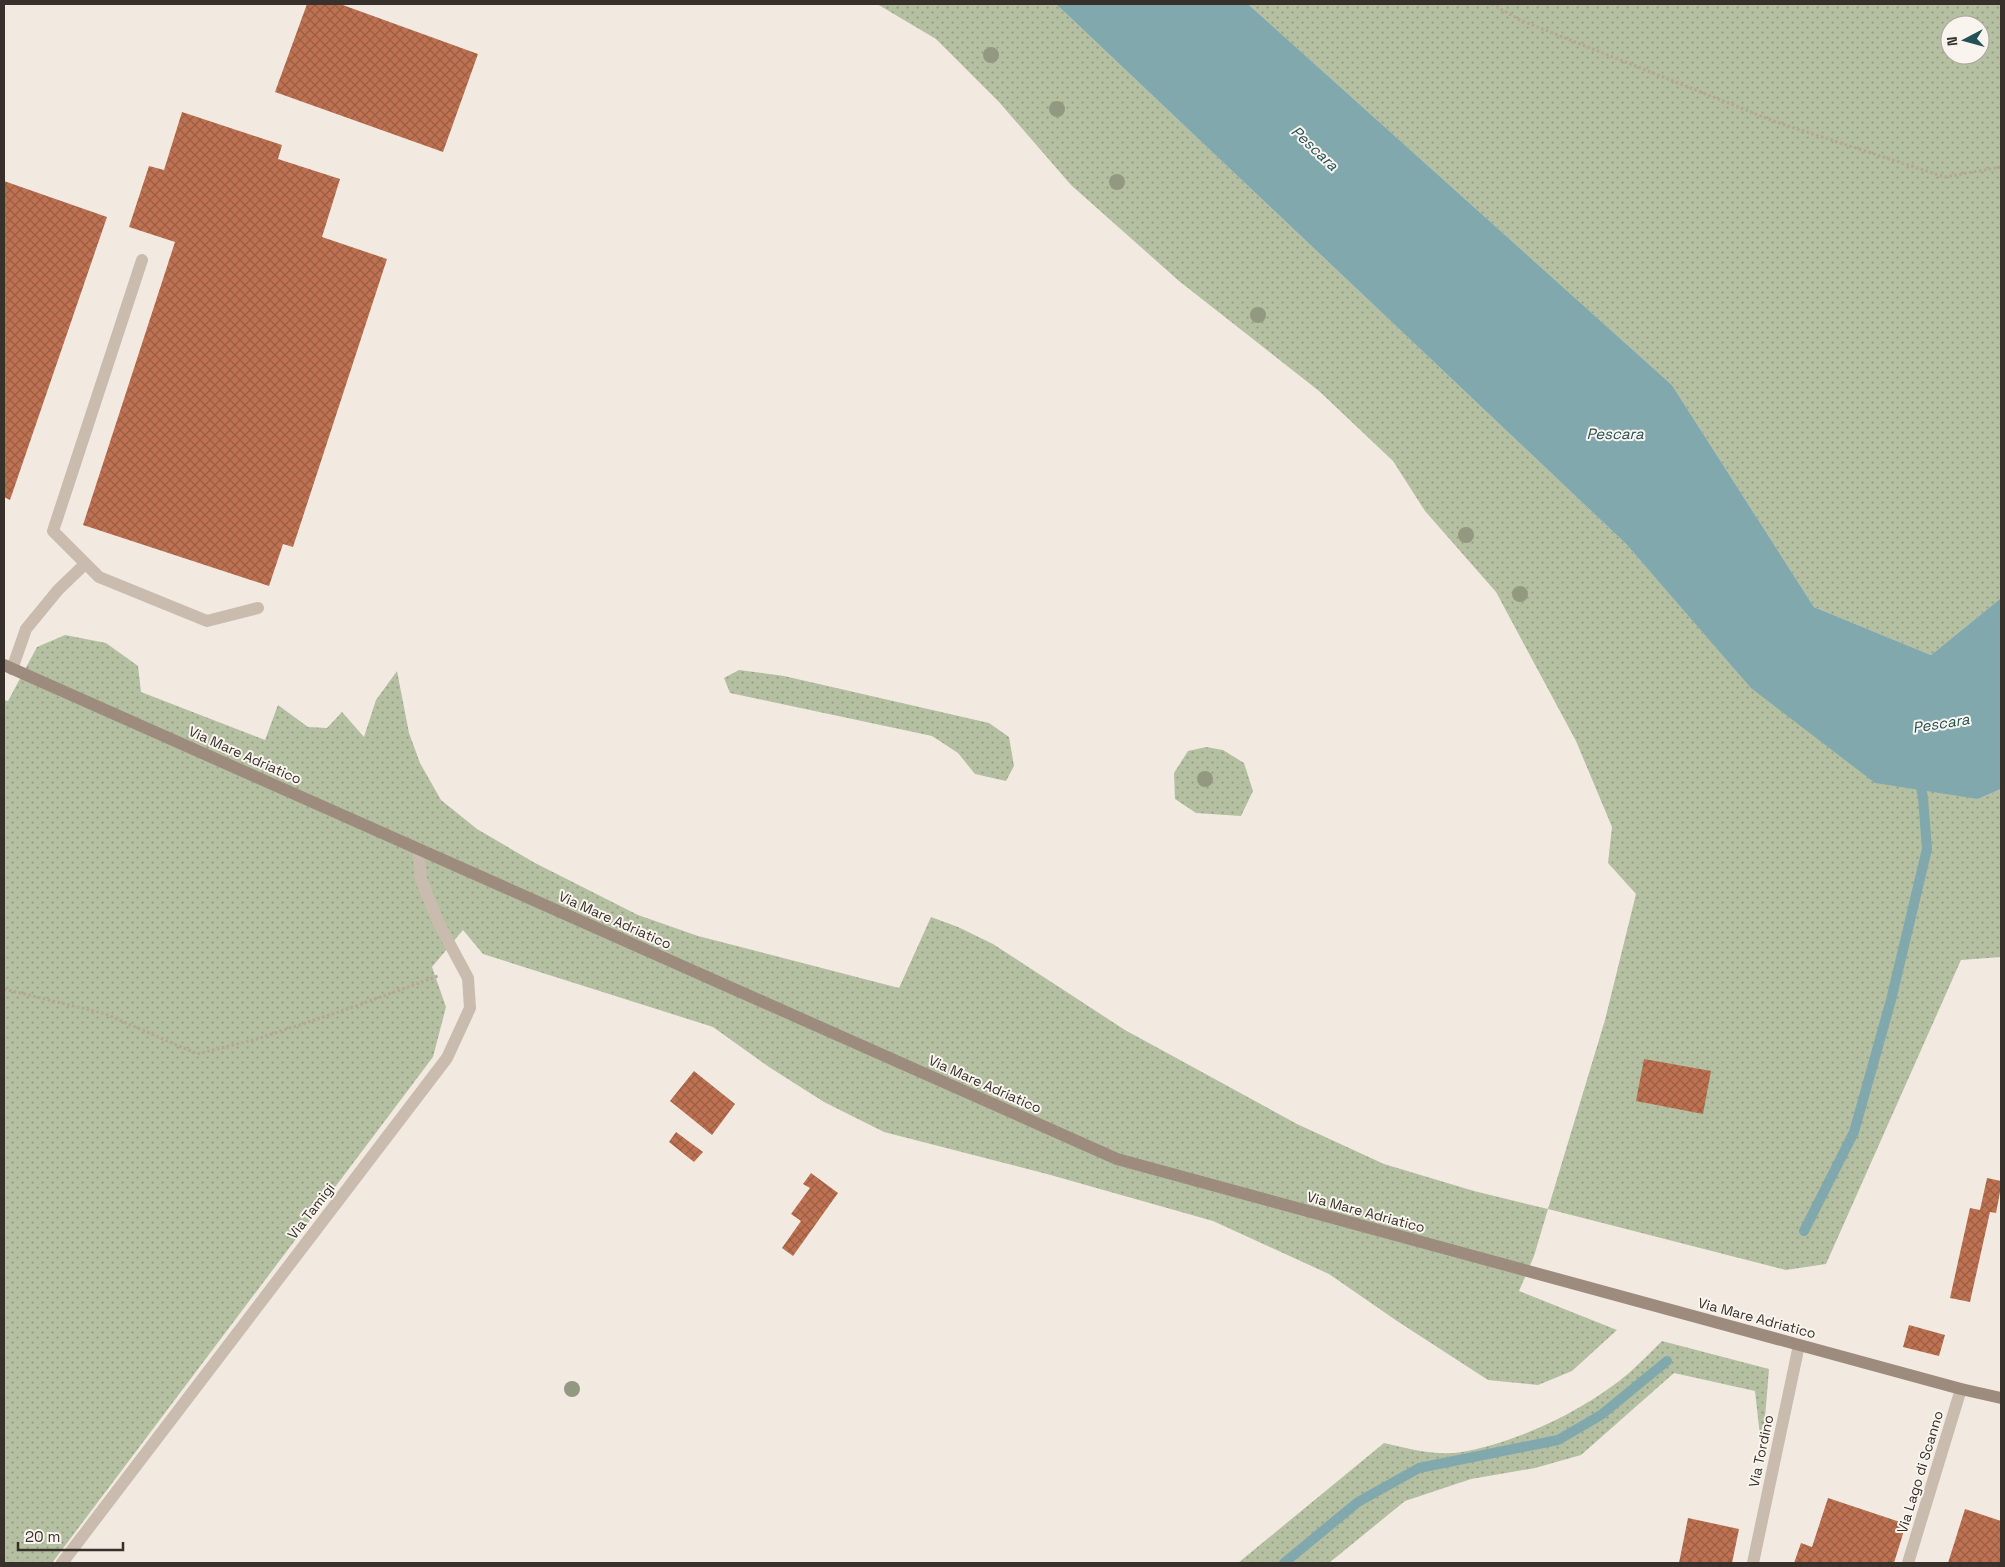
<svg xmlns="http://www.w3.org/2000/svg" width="2005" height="1567" viewBox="0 0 2005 1567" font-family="'Space Grotesk',sans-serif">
<defs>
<pattern id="grass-dots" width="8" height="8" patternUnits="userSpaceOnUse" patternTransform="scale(1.25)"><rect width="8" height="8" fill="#b4c0a1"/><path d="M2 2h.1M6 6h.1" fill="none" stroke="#939c83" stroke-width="1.8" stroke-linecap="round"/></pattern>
<pattern id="building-cross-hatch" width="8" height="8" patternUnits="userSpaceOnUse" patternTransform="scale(1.25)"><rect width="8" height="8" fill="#be7252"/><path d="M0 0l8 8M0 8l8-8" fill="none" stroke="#9b5e44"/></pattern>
</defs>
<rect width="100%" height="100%" fill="#f2eae1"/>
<!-- grass -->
<g fill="url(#grass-dots)" fill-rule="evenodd">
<path d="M877 4H1056L1626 544 1752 688 1978 799 2001 789V957L1961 960 1826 1264 1786 1270 1548 1209 1534 1256 1519 1291 1617 1330 1572 1371 1538 1385 1488 1380 1397 1321 1329 1274 1213 1221 1047 1174 884 1132 824 1102 769 1067 713 1027 483 954 463 930 432 967 446 1007 433 1057 52 1563H4V700L8 701 37 647 65 635 106 643 138 666 141 692 265 740 278 705 308 727 327 728 342 712 364 737 376 700 397 671 409 733 420 763 441 800 477 829 535 863 638 915 698 936 899 988 931 917 958 927 993 944 1125 1030 1297 1124 1384 1164 1474 1191 1548 1209 1605 1020 1636 894 1608 863 1612 827 1576 741 1496 592 1425 511 1393 461 1319 391 1179 281 1071 185 999 102 936 39Z"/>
<path d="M1248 4H2001V598L1931 655 1814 607 1672 385ZM1950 25H1980V55H1950Z"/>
<path d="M739 670 784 676 989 723 1009 737 1014 766 1006 781 975 774 958 753 932 736 730 693 724 678Z"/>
<path d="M1206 747 1223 750 1244 763 1253 791 1241 816 1196 813 1175 799 1174 773 1188 751Z"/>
<path d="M1662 1341 1769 1369 1762 1454 1755 1391 1674 1373 1581 1455 1535 1468 1471 1479 1405 1501 1329 1563H1238L1384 1443C1409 1449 1436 1456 1462 1452 1519 1442 1585 1410 1629 1373 1640 1363 1651 1352 1662 1341Z"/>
</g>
<!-- water -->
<path fill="#81a9ad" d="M1056 4H1248L1672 385 1814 607 1931 655 2001 598V789L1978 799 1875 783 1751 688 1626 544Z"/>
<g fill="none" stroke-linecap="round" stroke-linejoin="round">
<!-- stream -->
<g stroke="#81a9ad" stroke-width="10">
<path d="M1804 1231 1854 1132 1891 1000 1927 849 1923 798 1919 777"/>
<path d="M1284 1563 1358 1502 1419 1468 1558 1440 1601 1415 1667 1361"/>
</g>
</g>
<!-- building -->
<g fill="url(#building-cross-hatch)">
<path d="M307 4H340L478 54 443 152 275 92Z"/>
<path d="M182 112 282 145 278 159 340 179 322 237 387 259 293 547 283 544 269 586 83 525 175 242 129 227 149 166 164 170Z"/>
<path d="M4 181 107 217 10 500 4 497Z"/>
<path d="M1644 1059 1711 1071 1703 1114 1636 1101Z"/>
<path d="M694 1071 735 1104 712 1135 670 1101Z"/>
<path d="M676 1132 703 1152 694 1162 669 1142Z"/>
<path d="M811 1173 838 1193 793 1256 782 1248 801 1221 791 1214 810 1188 803 1184Z"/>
<path d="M1987 1178 2001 1181V1187L1996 1213 1990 1212 1970 1302 1950 1298 1970 1208 1980 1210Z"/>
<path d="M1909 1325 1945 1335 1939 1356 1903 1347Z"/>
<path d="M1828 1498 1906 1524 1894 1563H1794L1801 1543 1812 1547Z"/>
<path d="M1965 1509 2001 1521V1563H1948Z"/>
<path d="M1688 1518 1739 1529 1732 1563H1679Z"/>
</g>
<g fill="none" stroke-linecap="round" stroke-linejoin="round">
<!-- path -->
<g stroke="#b5a697" stroke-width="3" stroke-dasharray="2.5 2.5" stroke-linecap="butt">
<path d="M1492 4 1520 20 1776 122 1945 177 2001 167"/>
<path d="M4 989 106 1014 197 1054 257 1039 353 1007 438 976"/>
</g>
<!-- service -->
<g stroke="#c9bbad" stroke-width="12">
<path d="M142 260 53 531 99 577 207 621 258 608"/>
<path d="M12 669 26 629 58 590 85 564"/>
</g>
<!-- minor -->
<g stroke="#c9bbad" stroke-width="12">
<path d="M62 1563 447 1058 470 1008 468 978 439 924 421 879 418 848"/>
<path d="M1753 1563 1799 1345"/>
<path d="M1908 1563 1961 1389"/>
</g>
<!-- secondary -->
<path stroke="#9d8b7e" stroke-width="12" d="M4 665 1117 1159 1961 1389 2001 1398"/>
</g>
<!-- trees -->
<g fill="#939880">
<circle cx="991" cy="55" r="8"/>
<circle cx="1057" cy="109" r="8"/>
<circle cx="1117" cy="182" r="8"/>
<circle cx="1258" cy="315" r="8"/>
<circle cx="1466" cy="535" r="8"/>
<circle cx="1520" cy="594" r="8"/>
<circle cx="1205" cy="779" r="8"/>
<circle cx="572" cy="1389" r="8"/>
</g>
<g text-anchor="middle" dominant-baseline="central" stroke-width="4" stroke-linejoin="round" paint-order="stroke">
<!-- street labels -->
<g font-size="14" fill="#38302b" stroke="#f9f4ed">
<text transform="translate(245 755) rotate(24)">Via Mare Adriatico</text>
<text transform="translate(615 920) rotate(24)">Via Mare Adriatico</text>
<text transform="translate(985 1084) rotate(24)">Via Mare Adriatico</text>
<text transform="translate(311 1211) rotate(-52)">Via Tamigi</text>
<text transform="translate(1366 1212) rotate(15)">Via Mare Adriatico</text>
<text transform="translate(1757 1318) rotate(15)">Via Mare Adriatico</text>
<text transform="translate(1761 1451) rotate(-78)">Via Tordino</text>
<text transform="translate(1920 1472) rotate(-73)">Via Lago di Scanno</text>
</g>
<!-- water labels -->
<g font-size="15" font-style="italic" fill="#235157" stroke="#f9f4ed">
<text transform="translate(1315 148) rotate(43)">Pescara</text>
<text x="1615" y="433">Pescara</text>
<text transform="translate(1941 723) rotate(-9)">Pescara</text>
</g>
</g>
<!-- border -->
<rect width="2005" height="1567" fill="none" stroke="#38302b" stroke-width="10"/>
<!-- north arrow -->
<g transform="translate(1965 40) rotate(264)"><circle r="24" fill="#f9f4ed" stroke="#aca69f"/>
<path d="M0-4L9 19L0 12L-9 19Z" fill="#235157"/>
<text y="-8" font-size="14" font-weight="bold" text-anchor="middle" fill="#38302b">N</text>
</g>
<!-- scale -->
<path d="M18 1542v8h105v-8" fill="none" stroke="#38302b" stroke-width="2.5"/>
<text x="25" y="1542" font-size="15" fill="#38302b" stroke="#f9f4ed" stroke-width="4" paint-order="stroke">20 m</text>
</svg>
